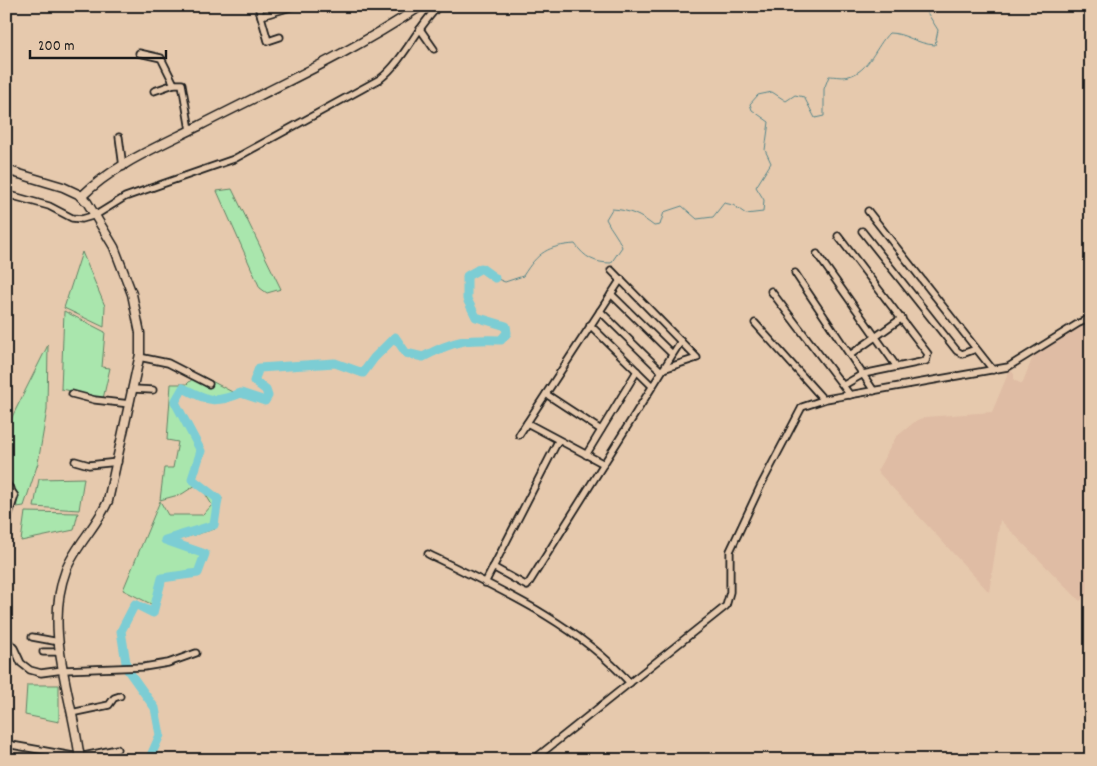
<svg xmlns="http://www.w3.org/2000/svg" width="1097" height="766" viewBox="0 0 1097 766" font-family="Dekko,sans-serif">
<rect width="100%" height="100%" fill="#e6c9ad"/>
<filter id="ink" filterUnits="userSpaceOnUse"><feTurbulence type="fractalNoise" baseFrequency=".02" numOctaves="2"/><feDisplacementMap in="SourceGraphic" scale="10" xChannelSelector="R" yChannelSelector="G"/><feConvolveMatrix kernelMatrix="1 2 1 2 8 2 1 2 1" color-interpolation-filters="sRGB"/></filter>
<g filter="url(#ink)">
<!-- built -->
<path fill="#dfbca4" d="M1091 320V590L1080 601 1000 520 989 592 877 471 896 437 917 420 925 417 992 412 1010 369 1014 374V380L1022 384 1034 354 1081 324Z"/>
<!-- green -->
<g fill="#a9e6ad" stroke="#628164">
<path d="M232 189 281 289 267 293 260 288 217 191Z"/>
<path d="M82 252 105 306 104 327 64 308Z"/>
<path d="M64 311 105 332 102 367 110 368 103 399C88 399 77 391 61 389Z"/>
<path d="M48 345 47 410 38 463 24 506 17 507 15 487 6 479V429Z"/>
<path d="M198 374 240 396C215 406 210 405 185 392L178 403 204 452 196 478 222 498 215 529 173 541 208 553 199 576 163 580 157 607 123 590 160 501 168 515H203L212 505 206 495 196 485 182 494 160 500 164 468H173L178 442 167 440 171 384H187Z"/>
<path d="M84 478 79 510 34 507 39 479Z"/>
<path d="M25 512 78 513 74 530 21 541Z"/>
<path d="M27 685H59V722L25 715Z"/>
</g>
<g fill="none" stroke-linecap="round" stroke-linejoin="round">
<!-- stream -->
<path stroke="#56868a" stroke-width="1" d="M495 278 505 282 523 276C538 252 548 246 575 244 585 258 595 263 611 263L622 247C618 236 611 230 606 219L612 209C629 210 640 215 654 226L660 225 664 212 682 206 697 219 713 217 724 203 733 205 746 214 763 212 764 200 756 187 771 163 765 150 769 122 752 110 750 104 758 95 772 92 786 101 795 95 804 97 815 118 824 116V89L829 76C835 76 843 78 849 76 869 71 876 46 889 33 906 33 916 44 935 45L938 30 923 6"/>
<!-- river -->
<path stroke="#7ccdd4" stroke-width="9" d="M149 760 160 735 155 708 127 669 121 631 135 604 153 613 162 578 198 573 205 554 165 540 214 525 218 499 192 479 201 451 175 402 183 388C209 401 214 404 241 393L265 401 268 396 266 390 254 381 259 368 335 363 363 373 374 358 395 337 406 353 423 357C455 340 465 339 501 340L507 333 506 326 476 317 467 299V276L481 268 495 278"/>
<!-- street casing -->
<g stroke="#1c1c1c" stroke-width="9">
<g id="street">
<path d="M258 6 268 41 280 37"/>
<path d="M539 6V7"/>
<path d="M261 16 294 6"/>
<path d="M420 29 434 49"/>
<path d="M139 53 161 58 174 84"/>
<path d="M154 91 174 84H182L190 130"/>
<path d="M119 137 123 167"/>
<path d="M6 194 49 206 72 218 82 219 96 215 125 197 234 159 380 79C405 59 416 28 439 6"/>
<path d="M6 206 10 195"/>
<path d="M868 211 993 370"/>
<path d="M862 231 957 351 962 354 976 349"/>
<path d="M838 236 928 354 926 361 863 374 844 385"/>
<path d="M817 254 897 367"/>
<path d="M795 273 874 391"/>
<path d="M771 291 850 395"/>
<path d="M611 294 672 354"/>
<path d="M600 311 660 370 697 358 611 270"/>
<path d="M755 323 823 399"/>
<path d="M590 325 651 385"/>
<path d="M850 355 902 318"/>
<path d="M139 357 168 363 209 384"/>
<path d="M133 389 153 390"/>
<path d="M72 394 95 400 130 404"/>
<path d="M546 394 601 430"/>
<path d="M527 423 604 464"/>
<path d="M519 435 621 279"/>
<path d="M586 455 637 371"/>
<path d="M75 461 89 465 118 462"/>
<path d="M6 483 15 496 6 523"/>
<path d="M428 554C499 589 576 623 630 683"/>
<path d="M493 567 527 586 681 341"/>
<path d="M485 583 558 441"/>
<path d="M32 637 59 642"/>
<path d="M6 639 14 648 21 663 30 670 41 673 63 670 144 667 168 663 196 653"/>
<path d="M43 652H59"/>
<path d="M71 713 109 705 114 698 120 696"/>
<path d="M6 744 79 757 117 749"/>
<path d="M533 760 726 606 730 592V551L761 485 802 407 826 399 1008 367 1079 323 1091 318"/>
</g>
</g>
<!-- secondary casing -->
<g stroke="#1c1c1c" stroke-width="11">
<g id="secondary">
<path d="M6 170 63 187 78 194 87 202 114 247 132 294 140 333V354L108 501C97 526 76 545 66 570 43 631 73 698 80 760"/>
<path d="M81 197C113 165 159 146 199 126 273 88 351 53 421 6"/>
</g>
</g>
<!-- street -->
<use href="#street" stroke="#e6c9ad" stroke-width="5.5"/>
<!-- secondary -->
<use href="#secondary" stroke="#e6c9ad" stroke-width="8"/>
</g>
</g>
<!-- margin -->
<rect width="1097" height="766" fill="none" stroke="#e6c9ad" stroke-width="25"/>
<rect x="12" y="12" width="1072" height="741" fill="none" stroke="#1c1c1c" stroke-width="2" filter="url(#ink)"/>
<!-- scale -->
<path d="M30 50v8h136v-8" fill="none" stroke="#1c1c1c" stroke-width="2.5"/>
<text x="38" y="50" font-size="15" fill="#1c1c1c" stroke="#e6c9ad" stroke-width="4" paint-order="stroke">200 m</text>
</svg>
